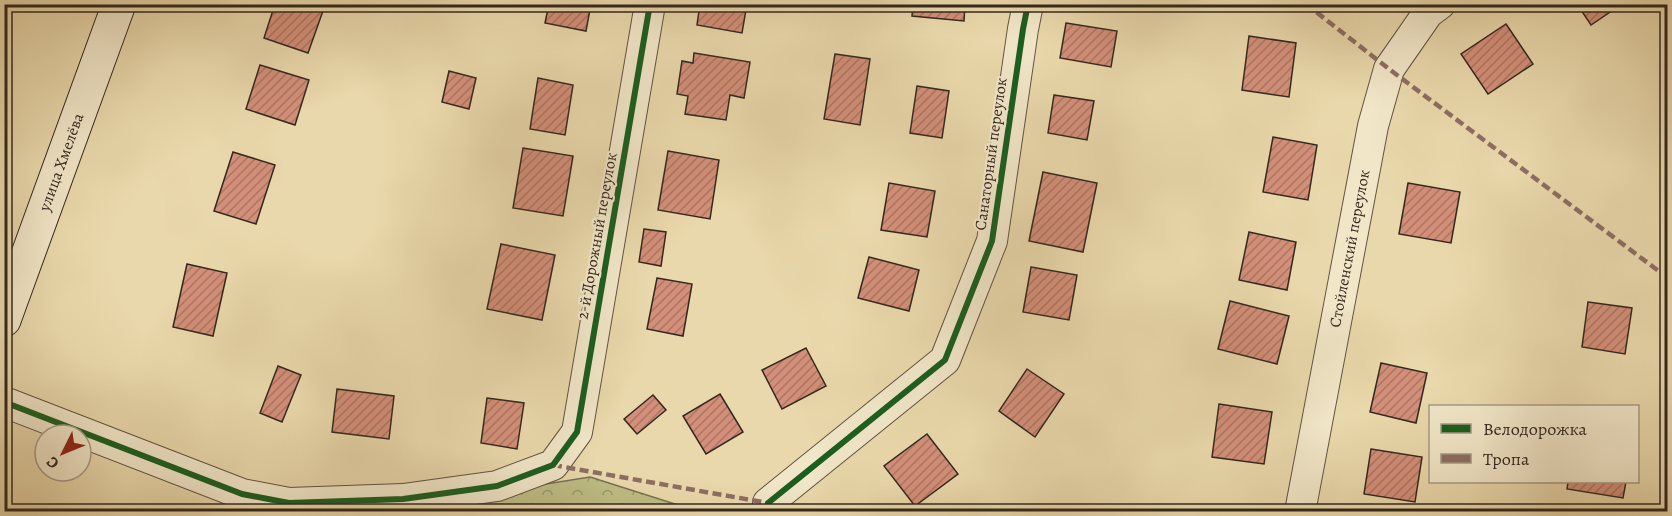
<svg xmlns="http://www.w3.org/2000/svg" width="1672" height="516" viewBox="0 0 1672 516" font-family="Alegreya,serif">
<defs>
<pattern id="forest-crowns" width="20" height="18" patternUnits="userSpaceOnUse" patternTransform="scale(1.5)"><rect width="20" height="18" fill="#bdbc84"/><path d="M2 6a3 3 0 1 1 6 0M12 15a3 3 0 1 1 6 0" fill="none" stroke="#9a996b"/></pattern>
<pattern id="building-hatch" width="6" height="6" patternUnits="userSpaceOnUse" patternTransform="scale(1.5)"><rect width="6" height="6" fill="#d38f79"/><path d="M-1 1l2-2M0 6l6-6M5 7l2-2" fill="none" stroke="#ac7563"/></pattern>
</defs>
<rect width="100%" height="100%" fill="#e9d8ab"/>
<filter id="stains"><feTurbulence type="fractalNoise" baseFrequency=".00333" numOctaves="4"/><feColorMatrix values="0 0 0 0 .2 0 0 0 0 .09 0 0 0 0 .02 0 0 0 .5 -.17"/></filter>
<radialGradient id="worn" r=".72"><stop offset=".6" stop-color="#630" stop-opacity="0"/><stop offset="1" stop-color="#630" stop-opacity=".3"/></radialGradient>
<!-- forest -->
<path fill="url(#forest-crowns)" stroke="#787252" stroke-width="1.5" d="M590 477 697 511 403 512 471 496Z"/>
<!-- building -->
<g fill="url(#building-hatch)" stroke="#33281f" stroke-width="1.5">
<path d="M275 4H312L324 8 308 53 264 38Z"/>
<path d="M549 4H591L586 31 545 23Z"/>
<path d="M700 4H747L742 33 697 25Z"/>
<path d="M913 4H965L964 21 912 16Z"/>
<path d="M1577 4H1622L1591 25Z"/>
<path d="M1066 23 1117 31 1111 67 1060 58Z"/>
<path d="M1506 24 1533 64 1488 94 1461 54Z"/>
<path d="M1249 36 1296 43 1289 97 1242 90Z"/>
<path d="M694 53 750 62 744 98 730 95 726 120 685 114 688 96 677 94 682 61 693 63Z"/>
<path d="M835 54 870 59 860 125 824 119Z"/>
<path d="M260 65 309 80 295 125 246 109Z"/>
<path d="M449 71 476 78 469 109 442 102Z"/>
<path d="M538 78 573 85 565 135 530 129Z"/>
<path d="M917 86 949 91 942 138 910 133Z"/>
<path d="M1054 95 1094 101 1087 140 1048 133Z"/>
<path d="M1273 137 1317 145 1308 200 1263 192Z"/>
<path d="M523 148 573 156 563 216 513 208Z"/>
<path d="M668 151 719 160 710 219 658 210Z"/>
<path d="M233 152 275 165 256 224 214 211Z"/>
<path d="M1043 172 1097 183 1083 252 1029 241Z"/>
<path d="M889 183 935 191 927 237 881 230Z"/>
<path d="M1408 183 1460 192 1451 243 1399 234Z"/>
<path d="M644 229 666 232 661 266 639 262Z"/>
<path d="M1249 232 1296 242 1287 290 1239 280Z"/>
<path d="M501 244 555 255 542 320 487 309Z"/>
<path d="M869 257 919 270 909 311 858 298Z"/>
<path d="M187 264 227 273 213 336 173 327Z"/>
<path d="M1031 267 1077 275 1069 320 1023 312Z"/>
<path d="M657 278 692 284 683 336 647 329Z"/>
<path d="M1230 301 1289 316 1277 364 1218 349Z"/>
<path d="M1588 302 1632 308 1625 354 1582 347Z"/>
<path d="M806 348 826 386 782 409 762 370Z"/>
<path d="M1381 363 1427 373 1416 423 1370 412Z"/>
<path d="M278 366 301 375 282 422 260 413Z"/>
<path d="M1027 369 1064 394 1035 437 999 411Z"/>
<path d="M337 389 394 396 389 439 332 432Z"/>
<path d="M720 394 743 432 706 454 683 416Z"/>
<path d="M653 395 666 410 637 434 624 419Z"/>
<path d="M487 398 524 403 517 449 481 443Z"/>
<path d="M1219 404 1272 412 1264 464 1212 457Z"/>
<path d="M927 434 958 474 915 506 884 466Z"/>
<path d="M1371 449 1422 457 1415 502 1364 494Z"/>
<path d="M1568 482H1626L1623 498 1567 489Z"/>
</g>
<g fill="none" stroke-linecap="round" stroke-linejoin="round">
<!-- minor casing -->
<g stroke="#605442" stroke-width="32">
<g id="minor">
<path d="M4 402 242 494 289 503 403 499 497 486 553 465 577 432 650 4"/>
<path d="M768 503 945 360 992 241 1023 29 1028 4"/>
<path id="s1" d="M1300 512 1373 126 1389 69 1428 13 1440 4"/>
</g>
</g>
<!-- secondary casing -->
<g stroke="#33281f" stroke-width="35">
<g id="secondary">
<path id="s2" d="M4 320 119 4"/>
</g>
</g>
<!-- minor -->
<use href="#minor" stroke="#f1e6c8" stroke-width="30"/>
<!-- secondary -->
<use href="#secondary" stroke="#f1e6c8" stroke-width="33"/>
<!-- quiet -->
<g stroke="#8d6e63" stroke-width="4.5" stroke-dasharray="9 4.5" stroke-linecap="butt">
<path d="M1306 4 1389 69 1668 278"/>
<path d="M553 465 768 503 784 512"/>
</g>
<!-- cycleway casing -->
<g stroke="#f1e6c8" stroke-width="10">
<g id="cycleway">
<path d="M4 402 242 494 289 503 403 499 497 486 553 465 577 432 650 4"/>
<path d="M768 503 945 360 992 241 1023 29 1028 4"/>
</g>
</g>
<!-- cycleway -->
<use href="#cycleway" stroke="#1b5e20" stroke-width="6"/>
</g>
<g text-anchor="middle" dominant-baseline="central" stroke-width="4.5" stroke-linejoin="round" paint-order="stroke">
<!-- street labels -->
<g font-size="16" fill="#33281f" stroke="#f1e6c8">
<text transform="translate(991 154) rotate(-82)">Санаторный переулок</text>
<text stroke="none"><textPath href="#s2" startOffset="168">улица Хмелёва</textPath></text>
<text transform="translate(597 236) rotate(-80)">2-й Дорожный переулок</text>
<text stroke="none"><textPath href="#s1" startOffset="268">Стойленский переулок</textPath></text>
</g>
</g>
<!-- margin -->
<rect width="1672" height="516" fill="none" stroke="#e9d8ab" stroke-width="24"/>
<rect x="6" y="6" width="1660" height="504" fill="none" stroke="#33281f" stroke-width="3"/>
<rect x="12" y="12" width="1648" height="492" fill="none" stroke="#33281f" stroke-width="1.5"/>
<!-- legend -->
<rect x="1429" y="405" width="210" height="78" fill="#f1e6c8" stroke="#a59a84" stroke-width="1.5"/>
<rect x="1441" y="424" width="30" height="9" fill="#1b5e20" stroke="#a59a84" stroke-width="1.5"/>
<text x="1483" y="435" font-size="18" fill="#33281f">Велодорожка</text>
<rect x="1441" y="454" width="30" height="9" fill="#8d6e63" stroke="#a59a84" stroke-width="1.5"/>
<text x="1483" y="465" font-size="18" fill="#33281f">Тропа</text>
<!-- north arrow -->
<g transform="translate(63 453) rotate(227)"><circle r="28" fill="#f1e6c8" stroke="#a59a84" stroke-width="1.5"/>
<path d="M0-4.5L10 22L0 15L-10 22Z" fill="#8f2418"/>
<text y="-9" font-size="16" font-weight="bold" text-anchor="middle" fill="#33281f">С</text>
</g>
<rect width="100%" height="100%" filter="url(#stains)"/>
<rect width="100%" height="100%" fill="url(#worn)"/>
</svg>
